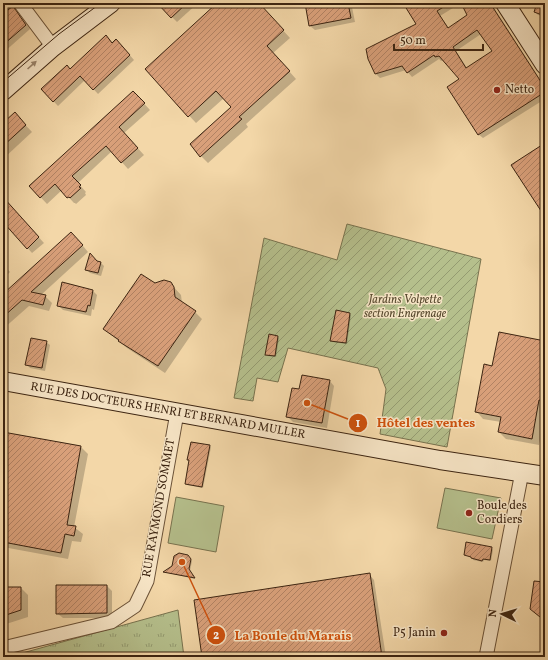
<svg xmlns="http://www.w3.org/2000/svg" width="548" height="660" viewBox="0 0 548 660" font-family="Vollkorn,serif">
<defs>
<pattern id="park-tufts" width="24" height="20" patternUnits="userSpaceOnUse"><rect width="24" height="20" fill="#b5bf8c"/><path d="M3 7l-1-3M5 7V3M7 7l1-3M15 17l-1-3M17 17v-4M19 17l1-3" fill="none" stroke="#949b71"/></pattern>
<pattern id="garden-furrows" width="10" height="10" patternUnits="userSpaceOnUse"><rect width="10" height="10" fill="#b5bf8c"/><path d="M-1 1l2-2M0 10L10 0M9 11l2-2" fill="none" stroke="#949b71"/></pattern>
<pattern id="building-hatch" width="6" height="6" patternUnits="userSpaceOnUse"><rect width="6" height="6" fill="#d9a07a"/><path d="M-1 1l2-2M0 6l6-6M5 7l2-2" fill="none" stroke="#b18263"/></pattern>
</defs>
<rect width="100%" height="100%" fill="#f3d7a8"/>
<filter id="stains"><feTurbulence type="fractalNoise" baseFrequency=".005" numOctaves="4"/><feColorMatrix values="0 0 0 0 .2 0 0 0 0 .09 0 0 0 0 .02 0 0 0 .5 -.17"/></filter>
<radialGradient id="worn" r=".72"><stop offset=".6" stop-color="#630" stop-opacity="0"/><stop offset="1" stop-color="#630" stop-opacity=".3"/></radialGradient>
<!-- grass -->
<g fill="#b5bf8c" stroke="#78724e">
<path d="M445 488 501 498 492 539 437 528Z"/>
<path d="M176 497 224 506 216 552 168 543Z"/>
</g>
<!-- park -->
<path fill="url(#park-tufts)" stroke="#78724e" d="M178 610 184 657H8Z"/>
<!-- garden -->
<path fill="url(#garden-furrows)" stroke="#78724e" d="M347 224 481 259 447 447 380 434 386 389 378 368 288 348 278 382 257 378 253 401 234 398 264 238 337 260Z"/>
<!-- shadow -->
<g fill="#0003" fill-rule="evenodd">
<path d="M3 3H8L11 8 13 7 30 29 3 53Z"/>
<path d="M166 3H198L177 22 162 7Z"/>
<path d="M219 3H258L290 38 273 53 296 79 246 124 248 127 208 163 201 156 232 107 224 98 196 123 146 69Z"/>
<path d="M306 3H372L352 7 355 22 315 30 310 26Z"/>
<path d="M404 3H461L440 16 449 28 469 15 462 3H491L545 87V99L483 138 478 134 460 79 443 60 441 61 439 59 412 77 406 70 380 78 375 73 417 24ZM481 34 493 52 467 68 456 51Z"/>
<path d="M538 3H545V17L538 15 535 12Z"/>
<path d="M106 36 113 43 121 45 134 60 98 94 85 80 58 106 42 89 70 70Z"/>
<path d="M139 98 150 110 124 133 144 155 128 169 112 151 78 183 86 192 85 193 86 195 76 204 75 203H74L62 190 47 204 30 186Z"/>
<path d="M15 114 32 132 3 159V124Z"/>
<path d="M3 198 44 243 32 253 3 221Z"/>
<path d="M78 240 88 252 41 295 45 296 52 303 49 311 29 306 3 329V295Z"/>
<path d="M97 262 101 263 104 266 101 276 90 273 86 269Z"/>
<path d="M3 264 10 272 3 279Z"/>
<path d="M170 283 181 295 182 303 195 312 202 319 165 373 127 348 104 329 155 284Z"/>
<path d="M63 284 93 291 97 295 94 310 92 309 91 316 63 310 58 305Z"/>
<path d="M336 312 350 314 351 315 347 344 333 342 331 341Z"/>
<path d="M278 337 279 338 276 357 268 356 266 354Z"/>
<path d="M46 342 50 345 45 371 30 368 27 365Z"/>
<path d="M545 342V411L539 445 506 439 499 432 501 422 483 419 477 412 493 367Z"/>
<path d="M329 380 334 386 327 428 293 422 287 416 300 390Z"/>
<path d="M3 433 81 447 88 454 74 527 83 534 81 542 72 541 68 559 3 547Z"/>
<path d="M210 446 211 447 203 488 187 485 186 484Z"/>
<path d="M492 548 493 550 491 561 484 560 483 562 473 560 472 557 465 555Z"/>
<path d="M189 557 192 561 190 571 195 579 164 572Z"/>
<path d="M369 574 374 580 386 657H203Z"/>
<path d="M107 586 112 591V618H63L57 613Z"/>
<path d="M3 588H21L28 595V617L3 625Z"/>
</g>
<!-- building -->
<g fill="url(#building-hatch)" stroke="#3c2411" fill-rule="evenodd">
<path d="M157 3H187L171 18Z"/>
<path d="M217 3H259L284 30 267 46 290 71 239 117 242 119 200 157 190 144 231 107 216 91 188 117 145 69Z"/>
<path d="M305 3H348L351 18 309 26Z"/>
<path d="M403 3H450L437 11 448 28 467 15 461 3H490L545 88V92L478 135 447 87 459 79 439 56 435 57 434 55 407 73 402 66 375 74 368 59 366 49 416 24ZM477 30 492 51 466 68 453 47Z"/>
<path d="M537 3H545V16L534 12Z"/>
<path d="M13 6 26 25 3 45V14Z"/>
<path d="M106 35 112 43 116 39 130 55 93 90 80 76 53 102 41 89 67 65 70 69Z"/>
<path d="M133 91 145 103 119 127 138 148 121 163 106 146 72 176 81 185 79 187 81 188 70 198 69 197 67 198 55 184 40 198 29 186Z"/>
<path d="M15 112 26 125 3 146V123Z"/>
<path d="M545 143V217L511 165Z"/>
<path d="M3 197 39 237 27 249 3 222Z"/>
<path d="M71 232 83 245 31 292 46 295 43 305 22 300 3 317V294Z"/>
<path d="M90 253 97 261 101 262 98 273 85 270Z"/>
<path d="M141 274 155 283 164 280 171 282 174 287 175 297 196 311 158 366 118 341 119 340 103 329Z"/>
<path d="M62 282 93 290 90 306 88 305 86 312 57 306Z"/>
<path d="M336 310 350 313 346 343 330 341Z"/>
<path d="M499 332 545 341V401L539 400 532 439 498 432 501 417 475 412 484 364 492 366Z"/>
<path d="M269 334 278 336 275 356 265 355Z"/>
<path d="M31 338 47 341 42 368 25 365Z"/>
<path d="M302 375 330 380 322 423 286 417 292 388 299 389Z"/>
<path d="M3 432 81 446 67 525 76 526 74 536 65 534 61 553 3 542Z"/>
<path d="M191 442 210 445 202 487 185 484 189 460H187Z"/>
<path d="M466 542 492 547 490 560 483 559 482 561 471 558V557L464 555Z"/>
<path d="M179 553 188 555 191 559 189 569 195 578 163 572 172 566 174 556Z"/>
<path d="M370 573 382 657H202L194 600Z"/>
<path d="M534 581 545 582V621L530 609Z"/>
<path d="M56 585H107V613L56 614Z"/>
<path d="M3 587H21V610L3 616Z"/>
</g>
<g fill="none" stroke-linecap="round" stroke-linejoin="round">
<!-- street casing -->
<g stroke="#6a5137" stroke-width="15">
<g id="street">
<path d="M20 3 53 47"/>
<path d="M3 648 111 622 135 606 147 581 177 413"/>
<path d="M486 657 522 472"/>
</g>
</g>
<!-- secondary casing -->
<g stroke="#3c2411" stroke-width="20">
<g id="secondary">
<path d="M505 3 545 65"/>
<path d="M3 91 53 47 111 3"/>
<path d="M3 381 440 460 545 476"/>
</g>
</g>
<!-- street -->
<use href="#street" stroke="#f7e5c6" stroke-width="13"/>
<!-- secondary -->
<use href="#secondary" stroke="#f7e5c6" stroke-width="18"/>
<!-- tram -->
<path stroke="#3c2411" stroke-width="1" d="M3 82 59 34 101 3"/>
</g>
<!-- one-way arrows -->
<defs><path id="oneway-solid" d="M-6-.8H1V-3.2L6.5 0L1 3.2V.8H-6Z"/></defs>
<use fill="#9a846c" href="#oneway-solid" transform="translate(32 65) rotate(-42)"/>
<!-- markers -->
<g fill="#8f2418" stroke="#f7e5c6" stroke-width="1.5">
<circle cx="497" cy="90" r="4"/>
<circle cx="469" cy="513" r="4"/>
<circle cx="444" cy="633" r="4"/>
</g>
<g text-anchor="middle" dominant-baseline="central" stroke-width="3" stroke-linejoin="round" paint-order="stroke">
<!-- poi labels -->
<g font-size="12" fill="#3c2411" stroke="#f7e5c6" text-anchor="start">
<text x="505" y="90">Netto</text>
<text x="477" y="506">Boule des<tspan x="477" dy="14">Cordiers</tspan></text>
<text x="436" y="633" text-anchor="end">P5 Janin</text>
</g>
<!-- park labels -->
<g font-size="12" font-style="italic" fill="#5a4b30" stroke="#f7e5c6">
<text x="405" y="300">Jardins Volpette<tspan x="405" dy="14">section Engrenage</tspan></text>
</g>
<!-- street labels -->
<g font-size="12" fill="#3c2411" stroke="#f7e5c6">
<text transform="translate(168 411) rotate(10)">RUE DES DOCTEURS HENRI ET BERNARD MULLER</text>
<text transform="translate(159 508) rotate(-80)">RUE RAYMOND SOMMET</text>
</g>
</g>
<!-- callouts -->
<path fill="none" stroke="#ce510d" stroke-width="1.5" d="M307 403L358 423M182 562L216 635"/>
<g fill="#ce510d" stroke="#f7e5c6" stroke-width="1.5">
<circle cx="307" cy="403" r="4"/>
<circle cx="182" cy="562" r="4"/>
<circle cx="358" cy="423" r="10"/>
<circle cx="216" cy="635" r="10"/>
</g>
<g font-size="12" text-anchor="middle" font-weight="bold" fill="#fff">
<text x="358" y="427">1</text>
<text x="216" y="639">2</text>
</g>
<g font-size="13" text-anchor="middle" font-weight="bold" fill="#ce510d" stroke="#f7e5c6" stroke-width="3" stroke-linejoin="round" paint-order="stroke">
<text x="426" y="427">Hôtel des ventes</text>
<text x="293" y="640">La Boule du Marais</text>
</g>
<!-- margin -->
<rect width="548" height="660" fill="none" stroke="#f3d7a8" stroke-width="16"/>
<rect x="4" y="4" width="540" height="652" fill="none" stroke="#3c2411" stroke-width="2"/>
<rect x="8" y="8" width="532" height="644" fill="none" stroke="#3c2411"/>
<!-- north arrow -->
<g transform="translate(502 614) rotate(275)" stroke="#f7e5c6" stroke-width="3" paint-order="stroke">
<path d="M0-3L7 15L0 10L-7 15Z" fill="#3c2411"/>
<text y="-6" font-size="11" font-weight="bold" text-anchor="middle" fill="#3c2411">N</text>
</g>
<!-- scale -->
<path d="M394 44v6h89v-6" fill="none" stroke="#3c2411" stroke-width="2"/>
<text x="400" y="44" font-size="12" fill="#3c2411" stroke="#f7e5c6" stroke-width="3" paint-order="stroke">50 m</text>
<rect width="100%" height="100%" filter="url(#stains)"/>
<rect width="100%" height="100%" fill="url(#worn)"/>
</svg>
